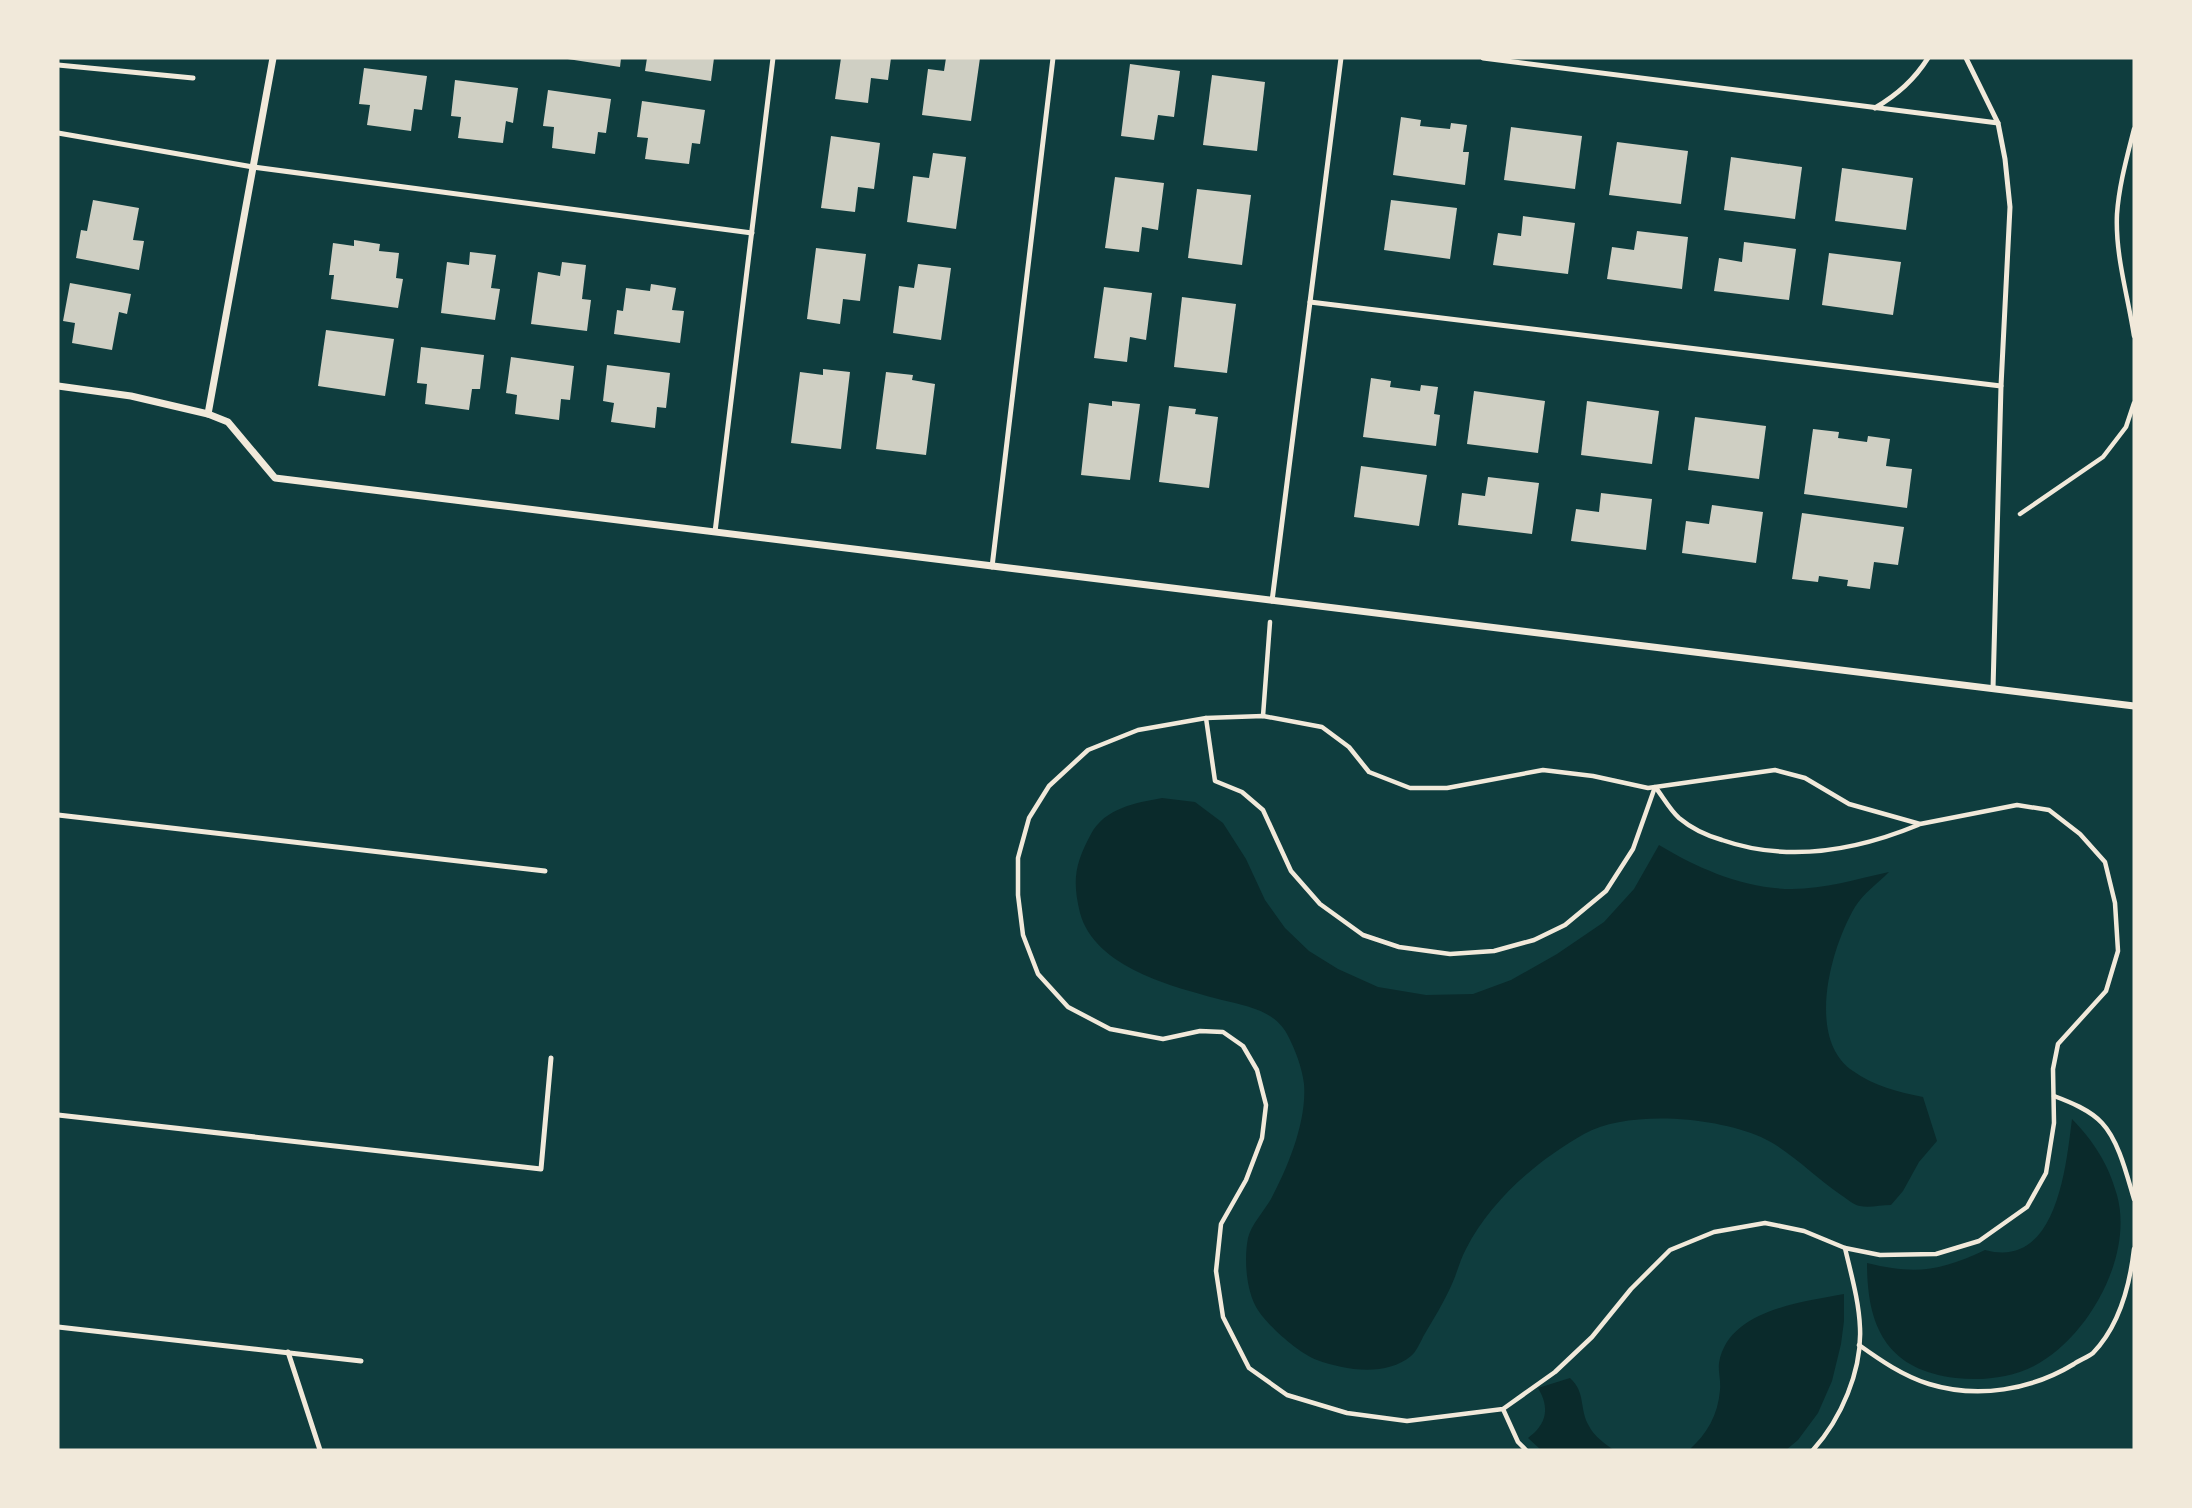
<svg xmlns="http://www.w3.org/2000/svg" width="2192" height="1508" viewBox="0 0 2192 1508" font-family="Lato,sans-serif">
<rect width="100%" height="100%" fill="#0f3d3e"/>
<!-- water -->
<g fill="#0a2a2b">
<path d="M1162 798 1195 802 1223 823 1246 859 1265 900 1285 928 1309 951 1338 969 1378 987 1426 995 1473 994 1511 980 1557 954 1604 922 1634 889 1659 845C1699 869 1745 889 1792 889 1824 889 1857 879 1889 872 1878 883 1863 894 1855 907 1831 947 1805 1039 1853 1071 1874 1086 1898 1092 1923 1097L1937 1141 1919 1162 1903 1191 1891 1205C1881 1205 1869 1208 1860 1206 1854 1205 1847 1199 1841 1195 1814 1177 1791 1151 1761 1137 1716 1117 1628 1109 1584 1134 1538 1160 1491 1200 1466 1249 1460 1260 1457 1273 1452 1284 1444 1302 1433 1320 1423 1337 1420 1343 1416 1352 1411 1356 1386 1377 1344 1370 1317 1360 1298 1353 1264 1323 1255 1305 1246 1287 1244 1258 1248 1238 1251 1225 1264 1211 1271 1199 1288 1167 1307 1121 1304 1084 1302 1067 1295 1049 1287 1034 1274 1010 1246 1006 1222 1000 1174 987 1095 968 1080 913 1072 880 1075 864 1091 834 1105 808 1135 803 1162 798Z"/>
<path d="M2072 1119C2094 1142 2108 1163 2117 1195 2134 1256 2088 1338 2034 1366 2010 1378 1982 1381 1956 1378 1887 1370 1867 1327 1867 1263 1916 1275 1940 1271 1985 1250 2057 1270 2066 1166 2072 1119Z"/>
<path d="M1844 1294V1321L1841 1344 1832 1381 1818 1413 1798 1440 1786 1450H1689C1707 1434 1718 1415 1720 1390 1721 1381 1718 1371 1719 1363 1728 1310 1802 1302 1844 1294Z"/>
<path d="M1570 1378C1586 1392 1579 1409 1589 1426 1594 1436 1605 1444 1614 1450H1541L1528 1438C1547 1424 1550 1408 1538 1388Z"/>
</g>
<!-- building -->
<g fill="#cfcfc3">
<path d="M561 58H621L620 67Z"/>
<path d="M647 58H714L711 81 645 71Z"/>
<path d="M841 58H891L888 80 871 78 868 103 835 99Z"/>
<path d="M946 58H980L971 121 922 115 928 69 944 71Z"/>
<path d="M1130 64 1180 71 1174 117 1158 115 1154 140 1121 136Z"/>
<path d="M364 68 427 76 422 110 414 109 411 131 367 125 370 105 359 104Z"/>
<path d="M1212 75 1265 82 1257 151 1203 145Z"/>
<path d="M455 80 518 88 513 123 506 121 503 143 458 138 461 117 451 116Z"/>
<path d="M548 90 611 99 606 133 598 132 595 154 552 148 554 127 543 126Z"/>
<path d="M642 101 705 110 700 144 692 143 689 164 645 159 648 138 637 137Z"/>
<path d="M1401 117 1421 120 1420 126 1450 129 1451 123 1467 125 1463 152H1469L1465 185 1393 175Z"/>
<path d="M1511 127 1582 136 1575 189 1504 180Z"/>
<path d="M831 136 880 143 874 189 858 187 855 212 821 208Z"/>
<path d="M1617 142 1688 151 1681 204 1609 195Z"/>
<path d="M933 153 966 157 956 229 907 222 913 176 929 178Z"/>
<path d="M1731 157 1802 167 1795 219 1724 210Z"/>
<path d="M1842 168 1913 178 1906 230 1835 221Z"/>
<path d="M1115 177 1164 183 1158 230 1142 227 1139 252 1105 248Z"/>
<path d="M1197 189 1251 195 1242 265 1188 258Z"/>
<path d="M93 200 139 208 133 240 144 241 139 270 76 258 81 230 87 231Z"/>
<path d="M1391 200 1457 208 1450 259 1384 250Z"/>
<path d="M1523 216 1575 223 1568 274 1493 265 1498 233 1521 236Z"/>
<path d="M1637 231 1688 237 1682 289 1607 279 1612 247 1634 250Z"/>
<path d="M354 240 380 244 379 251 399 253 396 278 403 279 398 308 331 299 334 275H329L333 243 354 246Z"/>
<path d="M1744 242 1796 249 1789 300 1714 291 1719 258 1742 262Z"/>
<path d="M816 248 866 254 860 301 843 299 840 324 807 319Z"/>
<path d="M470 252 496 255 491 288 500 289 495 320 441 313 447 262 469 265Z"/>
<path d="M1829 253 1901 262 1893 315 1822 305Z"/>
<path d="M562 262 586 265 582 299 591 300 587 331 531 324 538 272 560 276Z"/>
<path d="M918 264 951 268 941 340 893 333 899 286 914 288Z"/>
<path d="M70 283 131 294 127 314 119 312 112 350 72 343 75 323 63 321Z"/>
<path d="M651 284 676 288 672 310 684 311 680 343 614 334 617 310 623 311 626 288 650 291Z"/>
<path d="M1104 287 1152 293 1146 340 1130 337 1127 362 1094 358Z"/>
<path d="M1182 297 1236 304 1227 373 1174 367Z"/>
<path d="M326 330 394 339 385 396 318 386Z"/>
<path d="M421 347 484 355 480 389H472L469 410 425 404 427 384 417 383Z"/>
<path d="M511 357 574 366 570 400 561 399 559 420 515 414 517 395 506 393Z"/>
<path d="M607 365 670 373 666 408 657 407 655 428 611 422 614 403 603 401Z"/>
<path d="M823 369 850 372 841 449 791 443 800 372 823 375Z"/>
<path d="M886 372 913 375 912 380 935 384 926 455 876 449Z"/>
<path d="M1371 378 1391 381 1390 387 1420 391 1421 385 1438 387 1434 414 1440 415 1436 446 1363 437Z"/>
<path d="M1474 391 1545 401 1538 453 1467 444Z"/>
<path d="M1112 401 1140 404 1130 480 1081 475 1089 403 1112 406Z"/>
<path d="M1587 401 1659 411 1652 464 1581 455Z"/>
<path d="M1169 406 1196 409 1195 414 1218 417 1209 488 1159 482Z"/>
<path d="M1695 417 1766 426 1759 479 1688 470Z"/>
<path d="M1813 429 1839 432 1838 438 1867 442 1868 436 1890 439 1886 466 1912 469 1907 508 1804 494Z"/>
<path d="M1361 466 1427 475 1419 526 1354 517Z"/>
<path d="M1488 477 1539 483 1532 534 1458 525 1462 493 1485 496Z"/>
<path d="M1601 493 1652 499 1646 550 1571 541 1576 509 1599 512Z"/>
<path d="M1712 505 1763 512 1756 563 1682 553 1686 521 1709 524Z"/>
<path d="M1802 513 1904 527 1898 565 1874 562 1870 589 1847 586 1848 580 1819 576 1818 582 1792 579Z"/>
</g>
<g fill="none" stroke-linecap="round" stroke-linejoin="round">
<!-- path -->
<g stroke="#f1e9da" stroke-width="4.5">
<path d="M2134 129C2127 157 2119 185 2117 214 2115 255 2128 296 2134 336"/>
<path d="M2020 514 2103 457 2126 427 2134 403"/>
<path d="M1263 716 1322 727 1349 747 1369 772 1410 788H1447L1543 770 1593 776 1648 788 1775 770 1805 778 1849 804 1920 824 2017 805 2049 810 2080 834 2105 862 2115 903 2118 951 2106 991 2058 1044 2053 1069 2054 1123 2046 1173 2027 1207 1979 1241 1936 1254 1880 1255 1845 1248 1804 1231 1765 1223 1714 1232 1670 1250 1631 1289 1592 1337 1555 1372 1503 1409 1407 1421 1347 1413 1287 1395 1249 1368 1223 1317 1216 1271 1221 1224 1246 1180 1262 1138 1266 1105 1257 1070 1243 1046 1223 1032 1200 1031 1163 1039 1110 1029 1068 1007 1038 974 1023 935 1018 895V858L1029 818 1049 786 1088 750 1138 730 1206 718Z"/>
<path d="M1263 716 1270 622"/>
<path d="M1206 718 1215 781 1242 792 1263 810 1291 871 1320 904 1363 935 1399 947 1450 954 1494 951 1534 940 1565 925 1606 891 1633 849 1655 787"/>
<path d="M1656 788C1663 797 1670 810 1679 818 1691 828 1708 836 1722 840 1788 863 1855 851 1918 825"/>
<path d="M2054 1096C2070 1102 2090 1110 2102 1123 2119 1141 2127 1176 2134 1199"/>
<path d="M1859 1345C1880 1360 1903 1376 1929 1384 1978 1399 2031 1390 2074 1364 2080 1360 2088 1357 2093 1353 2119 1326 2130 1284 2134 1249"/>
<path d="M1503 1409 1518 1442 1526 1450"/>
<path d="M1813 1450C1841 1419 1862 1371 1860 1328 1859 1301 1851 1274 1845 1248"/>
</g>
<!-- service -->
<g stroke="#f1e9da" stroke-width="5">
<path d="M1483 58 1998 123"/>
<path d="M1966 58 1998 123 2005 159 2010 207 2001 386 1993 689"/>
<path d="M58 65 193 78"/>
<path d="M1875 108C1898 94 1914 80 1928 58"/>
<path d="M58 133 253 167 752 233"/>
<path d="M1310 302 2001 386"/>
<path d="M715 532 773 58"/>
<path d="M992 567 1053 58"/>
<path d="M1272 601 1341 58"/>
<path d="M58 815 545 871"/>
<path d="M58 1115 541 1169 551 1058"/>
<path d="M58 1327 361 1361"/>
<path d="M288 1352 320 1450"/>
</g>
<!-- minor -->
<g stroke="#f1e9da" stroke-width="7">
<path d="M58 386 131 396 208 414 228 422 275 478 2134 706"/>
<path d="M208 414 273 58"/>
</g>
</g>
<!-- border -->
<rect width="2192" height="1508" fill="none" stroke="#f1e9da" stroke-width="119"/>
</svg>
